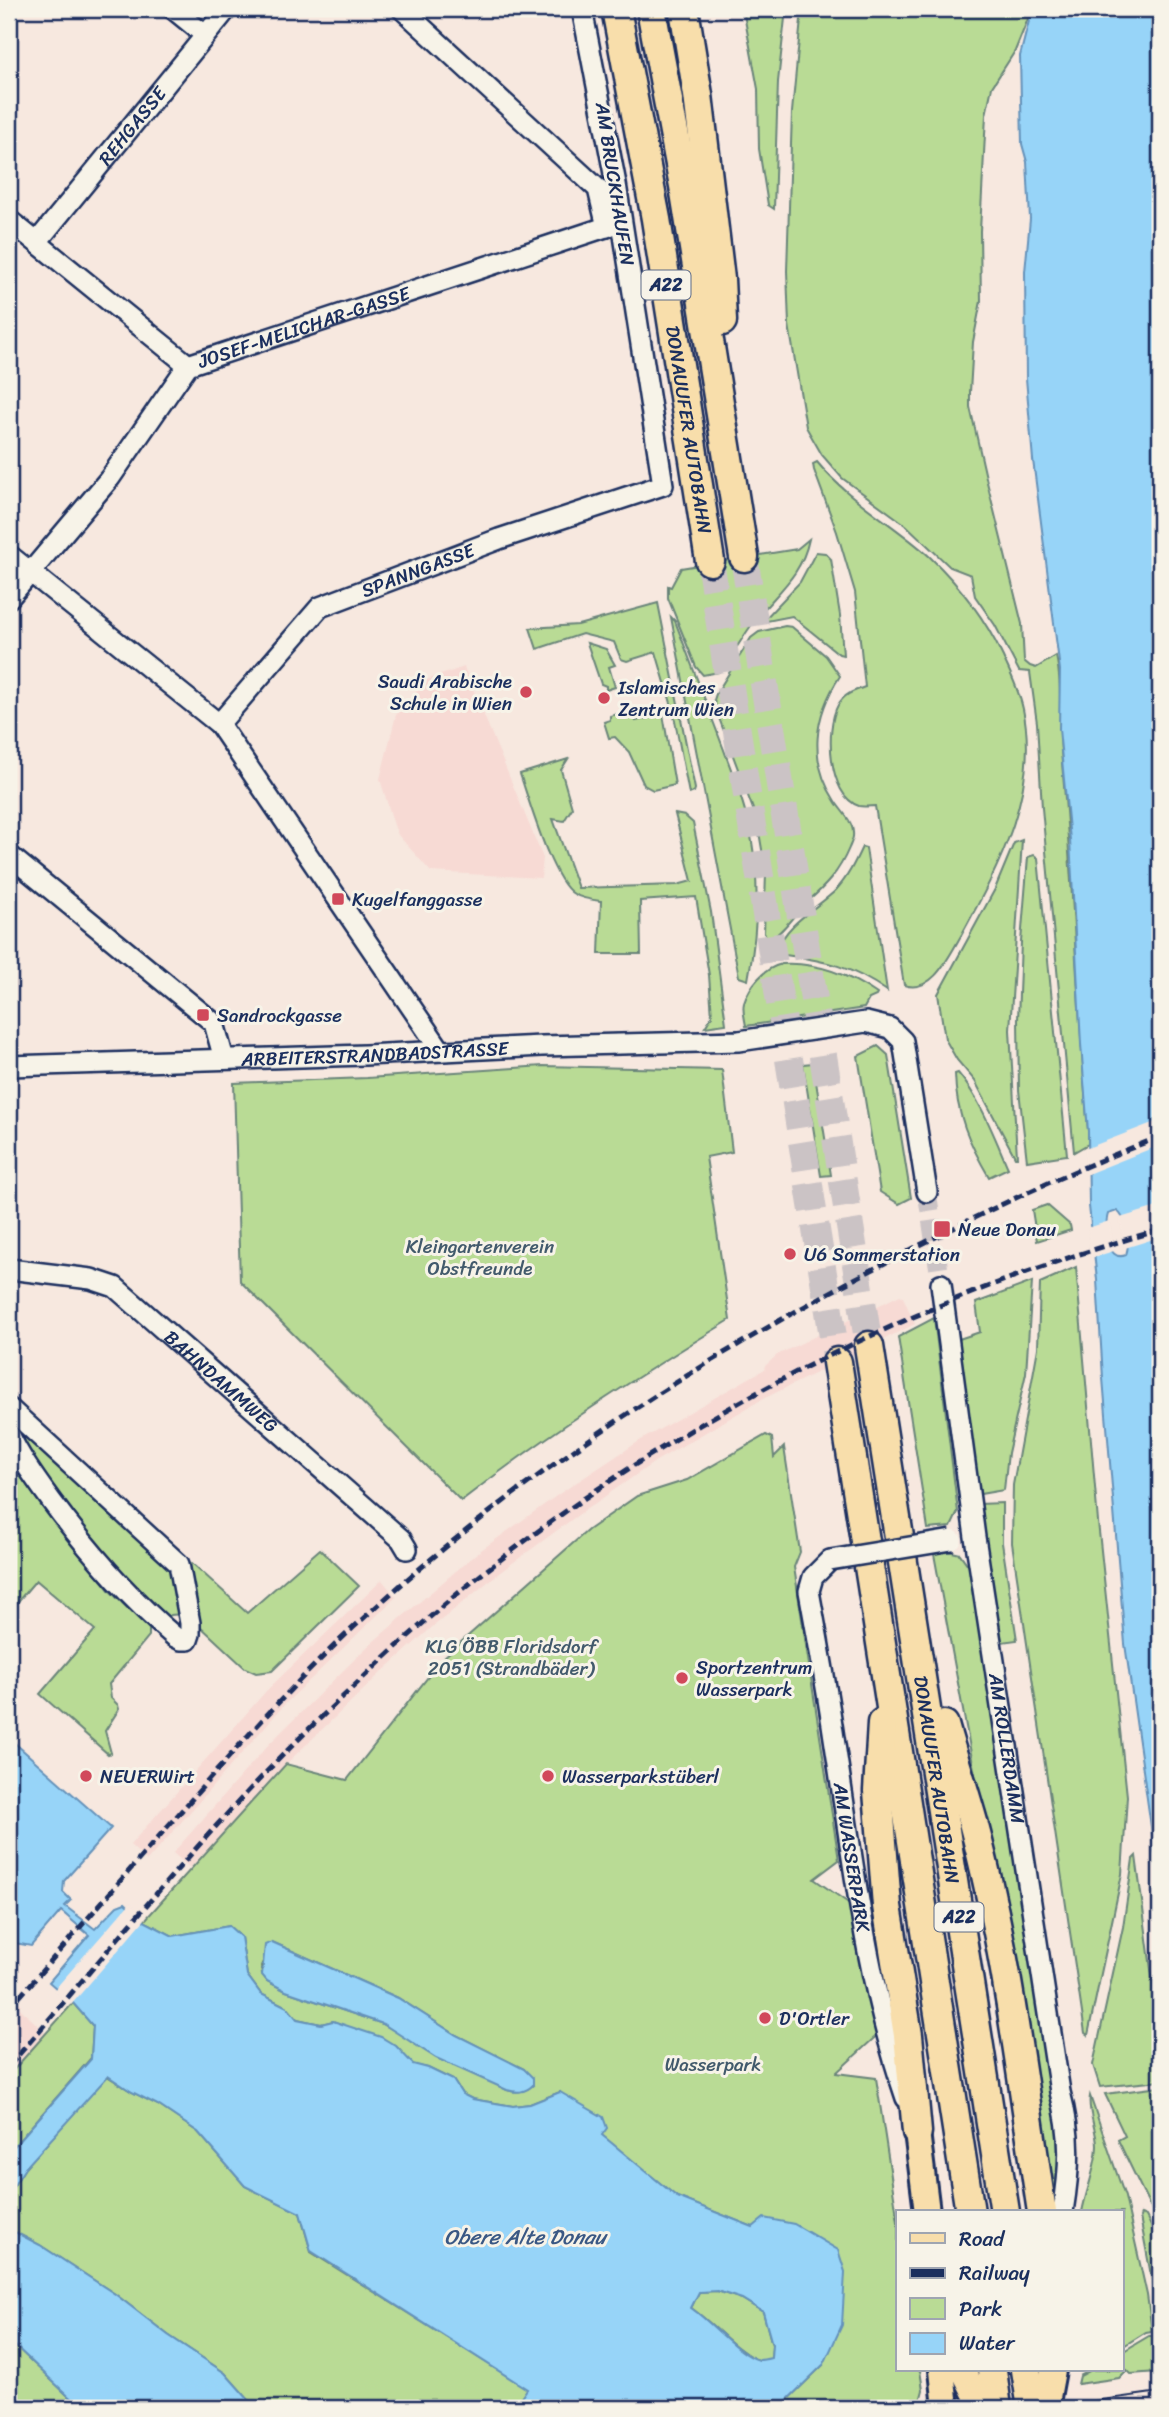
<svg xmlns="http://www.w3.org/2000/svg" width="1169" height="2417" viewBox="0 0 1169 2417" font-family="Sriracha,sans-serif">
<rect width="100%" height="100%" fill="#f7e8df"/>
<filter id="ink" filterUnits="userSpaceOnUse"><feTurbulence type="fractalNoise" baseFrequency=".0143" numOctaves="2"/><feDisplacementMap in="SourceGraphic" scale="14" xChannelSelector="R" yChannelSelector="G"/><feConvolveMatrix kernelMatrix="1 2 1 2 8 2 1 2 1" color-interpolation-filters="sRGB"/></filter>
<g filter="url(#ink)">
<!-- built -->
<g fill="#f7dad4">
<path d="M464 667 543 858 541 878 431 872 398 835 394 825 380 779 396 715 426 680Z"/>
<path d="M900 1295 903 1297 915 1324 761 1400 656 1461 578 1515 499 1573 430 1629 381 1673 286 1764 190 1868 173 1853 268 1745 367 1647 477 1553 559 1494 641 1440 765 1369 764 1367 777 1355Z"/>
<path d="M382 1580 396 1597 285 1704 147 1861 130 1845 267 1690Z"/>
<path d="M9 1994 21 2004 19 2007 30 2018 46 2033 9 2075Z"/>
</g>
<!-- green -->
<g fill="#b9db95" stroke="#6a857a" stroke-width="2" fill-rule="evenodd">
<path d="M743 9H786L778 82 774 209 768 205 759 149 758 89Z"/>
<path d="M802 9H1032L1015 51 992 87 986 115 980 231 981 301 973 342 970 392V407L987 482 1022 624 1024 661 1030 666 1036 668 1056 656C1063 687 1058 720 1061 752 1073 878 1077 1005 1088 1131V1144L1074 1152 1042 808 1037 723 1030 672 1019 671 995 625 975 596 971 575 950 567 906 525 842 478 822 455 806 427 789 325 787 271 792 112Z"/>
<path d="M817 462C848 500 894 524 930 557 959 585 985 618 1002 655 1010 672 1019 690 1023 709 1040 788 999 867 962 934 950 954 933 995 904 985L875 806C871 806 863 807 859 806 828 796 825 728 838 705 844 694 854 691 865 687L855 592 837 532 814 470 813 464Z"/>
<path d="M809 539C801 578 775 593 753 623 741 639 732 657 719 672L703 675 696 667 668 598V586L671 587 681 568 797 549Z"/>
<path d="M816 552 825 553 831 559 840 615 843 655 839 654 792 616 762 622 800 582Z"/>
<path d="M658 603 695 789 694 792 689 794 673 710 656 652 627 661 621 659 614 642 582 634 537 649 530 628 578 625Z"/>
<path d="M671 617 675 621C691 664 708 707 724 750 735 781 747 810 752 842 760 888 757 934 748 980L739 977Z"/>
<path d="M785 626 792 627 826 656 840 676C814 716 808 760 835 801 841 811 853 821 853 833 854 838 851 843 849 848 839 872 826 886 807 902 794 914 784 932 769 940L764 933 766 873 757 820 719 718 714 700 716 694 751 638 759 632Z"/>
<path d="M587 643 606 649 615 665 609 667 615 687 606 690V686L601 684Z"/>
<path d="M632 710 636 721 663 714 675 785 653 790 644 785 629 752 615 737 609 738 604 722 610 720V716Z"/>
<path d="M568 759 561 770 572 808 564 821 553 819 578 888 677 885 692 881 675 814 685 816 693 823 711 912 726 1024 705 1027 712 1016 709 975 696 897 640 901 641 954H599L601 901C592 900 582 899 574 894 552 881 529 800 520 774Z"/>
<path d="M1022 840 1010 1030 1017 1157H1015L975 1081 957 1060 945 1039 938 994 995 889 1014 843Z"/>
<path d="M862 847 866 848 887 991C851 966 826 961 785 955L779 948C784 925 820 906 836 890 848 877 855 862 862 847Z"/>
<path d="M1034 855 1038 858 1067 1155 1027 1161 1019 1090 1018 1020 1021 942 1028 857Z"/>
<path d="M782 964C817 962 848 974 877 994L876 996 869 999 864 1008 746 1026C745 1019 742 1010 744 1003 750 985 764 968 782 964Z"/>
<path d="M878 1046 888 1055 911 1198 899 1204 880 1192 858 1056Z"/>
<path d="M813 1063 831 1175 821 1176 803 1064Z"/>
<path d="M543 1066 722 1070 732 1152 706 1157 730 1320C637 1377 547 1434 461 1501L240 1281 234 1083 367 1078Z"/>
<path d="M958 1073C981 1100 994 1136 1008 1168L989 1177C969 1143 956 1114 955 1074Z"/>
<path d="M1047 1205 1070 1225 1071 1230 1037 1241 1032 1210Z"/>
<path d="M1076 1267 1098 1522 1127 1796 1122 1874 1088 2035 1085 2033 1012 1543 1013 1485 1038 1348 1040 1283Z"/>
<path d="M1032 1282 1026 1373 1008 1453 1004 1490 980 1494 956 1340 980 1332 976 1303Z"/>
<path d="M934 1318 958 1512 951 1527 928 1529 898 1337Z"/>
<path d="M9 1419 170 1566 181 1614 171 1615 163 1621 123 1584 9 1426Z"/>
<path d="M766 1435 772 1438 774 1457 784 1447 800 1552 794 1567 839 1860 814 1879 860 1911 884 2029 836 2073 876 2078 898 2222V2370H920L923 2390 918 2408H779L824 2364 753 2227 677 2197 601 2135 560 2092 530 2104 513 2106 472 2099 462 2094 453 2080 428 2068 413 2065 396 2046 333 2021 321 2024 297 2019 287 2007 261 1994 247 1975 241 1937 229 1926 173 1936 144 1921 286 1764 347 1780 443 1658 588 1530 637 1496 687 1480ZM272 1942 398 1998 456 2035 524 2069 533 2085C525 2092 517 2093 507 2090L383 2024 286 1991 267 1981 262 1974 261 1966Z"/>
<path d="M9 1455 13 1462 12 1465 66 1538 69 1539 110 1591 149 1629V1636L109 1684 111 1698 118 1705 119 1709 105 1731 111 1753 108 1754 40 1694 95 1630 36 1580 9 1612Z"/>
<path d="M1002 1503V1543L1017 1640 1002 1642 979 1504Z"/>
<path d="M320 1549 359 1586 272 1671 256 1673 245 1668 199 1625 191 1573 188 1566 192 1563 247 1613Z"/>
<path d="M948 1551 960 1554 972 1571 1036 1999 1061 2155 1055 2206 934 1554Z"/>
<path d="M1136 1856 1160 2037V2081L1100 2087 1093 2065 1123 1927 1133 1859Z"/>
<path d="M73 2003 93 2026 91 2058 9 2152V2075Z"/>
<path d="M107 2076 132 2092 158 2105 198 2132 245 2186 300 2213 311 2252 528 2389 514 2408H256L225 2373 168 2335 115 2294 40 2245 9 2229V2193L25 2168Z"/>
<path d="M1160 2087V2227L1118 2140 1125 2136 1105 2094Z"/>
<path d="M1090 2096 1125 2197 1147 2295 1152 2331 1146 2332 1122 2347V2212H1082C1086 2191 1096 2168 1097 2146 1097 2129 1087 2112 1090 2096Z"/>
<path d="M1141 2214 1146 2216 1160 2244V2323L1140 2217Z"/>
<path d="M717 2291 742 2299 763 2312 772 2345 771 2359C767 2359 763 2361 759 2360 742 2357 709 2319 691 2308L699 2292Z"/>
<path d="M1149 2336H1153L1157 2372 1131 2374 1127 2370 1119 2378 1078 2384 1080 2376 1091 2370H1122V2352Z"/>
<path d="M9 2340 81 2408H9Z"/>
</g>
<!-- water -->
<g fill="#97d4f8" stroke="#6592ba" stroke-width="2" fill-rule="evenodd">
<path d="M1032 9H1160V1890L1125 1644 1103 1378 1097 1280 1089 1206 1088 1131 1081 1044 1070 840 1059 729 1060 670 1033 460 1026 378 1025 272 1030 219 1027 162 1022 144 1020 56ZM1117 1211C1127 1217 1130 1244 1126 1255 1106 1263 1104 1226 1108 1214Z"/>
<path d="M9 1738 111 1828 64 1881 63 1892 71 1900 65 1906 95 1929 117 1906 125 1903 144 1921 173 1936 229 1926 241 1937 247 1975 261 1994 287 2007 297 2019 321 2024 333 2021 381 2037 396 2046 413 2064 428 2068 453 2080 462 2094 472 2099 513 2106 530 2104 560 2092 603 2117 607 2128 602 2135 677 2197 753 2227 764 2218 794 2224 838 2250 845 2272 842 2325 824 2364 779 2408H548L540 2404 537 2408H514L527 2389 311 2251 300 2213 245 2186 198 2132 158 2105 132 2092 108 2076 25 2168 9 2193V2152L91 2059 93 2026 73 2003 49 1982 89 1935 61 1911 31 1946 15 1943 9 1947ZM717 2291 742 2299 763 2312 772 2344 771 2358C767 2359 763 2360 759 2360 740 2356 709 2320 691 2308L699 2292Z"/>
<path d="M272 1942 398 1998 456 2035 524 2069 533 2078V2085C525 2093 517 2093 507 2090L436 2058 383 2024 286 1991 267 1981 262 1975 265 1945Z"/>
<path d="M9 2229 40 2245 115 2294 168 2335 225 2373 256 2408H81L9 2340Z"/>
</g>
<!-- pier -->
<g fill="#f7e8df">
<path d="M1160 1120V1145L1085 1175V1149Z"/>
<path d="M1160 1206V1237L1125 1248 1120 1218Z"/>
<path d="M1109 1221 1114 1251 1091 1258 1088 1228Z"/>
<path d="M130 1903 146 1918 71 2005 54 1990Z"/>
</g>
<g fill="none" stroke-linecap="round" stroke-linejoin="round">
<!-- minor-tunnel -->
<path stroke="#cbc3c5" stroke-width="19" stroke-dasharray="19 10" stroke-linecap="butt" d="M927 1192 941 1284"/>
<!-- highway-tunnel -->
<g stroke="#cbc3c5" stroke-width="28" stroke-dasharray="28 14" stroke-linecap="butt">
<path d="M744 557 869 1346"/>
<path d="M710 561 837 1362"/>
</g>
<!-- minor casing -->
<g stroke="#1b2f5e" stroke-width="24">
<g id="minor">
<path d="M173 9 205 35"/>
<path d="M402 9 598 189 607 227"/>
<path d="M9 220 188 365"/>
<path id="s1" d="M37 242 227 9"/>
<path d="M9 555 219 724 441 1051"/>
<path id="s2" d="M9 598 110 478 188 365 621 222"/>
<path id="s3" d="M219 724 320 607 499 539 663 485 616 184 582 9"/>
<path d="M9 855 214 1023 224 1059"/>
<path id="s4" d="M9 1066 365 1055 542 1046 739 1041 866 1022 890 1028 903 1041 927 1192"/>
<path id="s5" d="M9 1269 91 1279 115 1287 401 1539 407 1549"/>
<path id="s6" d="M941 1284 975 1537 1060 2092C1072 2136 1070 2168 1063 2212"/>
<path d="M9 1408 179 1564 190 1623V1634L188 1640H181L175 1637C128 1597 89 1552 52 1502 37 1481 20 1458 9 1434"/>
<path id="s7" d="M830 1560 813 1577 809 1591C818 1640 827 1689 834 1738 853 1860 866 1981 906 2098"/>
</g>
</g>
<!-- major casing -->
<g stroke="#1b2f5e" stroke-width="30">
<g id="major">
<path d="M917 2132 927 2212"/>
<path d="M942 2370 946 2408"/>
<path d="M963 2370 982 2408"/>
<path d="M1046 2408 1053 2370"/>
</g>
</g>
<!-- highway casing -->
<g stroke="#1b2f5e" stroke-width="33">
<g id="highway">
<path id="s8" d="M616 9 656 219 710 561"/>
<path d="M651 9 684 186 744 557"/>
<path d="M684 9 698 95 720 279 722 321"/>
<path id="s9" d="M869 1346 1005 2212"/>
<path d="M837 1362 970 2212"/>
<path d="M882 1723 878 1791 887 1906 908 2035 917 2132"/>
<path d="M944 1725C953 1757 964 1790 973 1822 1007 1950 1022 2082 1042 2212"/>
<path d="M992 2370 997 2408"/>
<path d="M1026 2370 1032 2408"/>
</g>
</g>
<!-- minor -->
<use href="#minor" stroke="#f7f3e8" stroke-width="19"/>
<!-- major -->
<use href="#major" stroke="#f8deab" stroke-width="24"/>
<!-- highway -->
<use href="#highway" stroke="#f8deab" stroke-width="28"/>
<!-- tram -->
<path stroke="#1b2f5e" stroke-width="2" d="M1044 2408 1160 2392"/>
<!-- rail -->
<g stroke="#1b2f5e" stroke-width="5" stroke-dasharray="10 5" stroke-linecap="butt">
<path d="M9 2009C62 1948 115 1887 168 1826 228 1758 287 1689 354 1627 501 1490 670 1379 847 1283 949 1229 1052 1177 1160 1137"/>
<path d="M9 2066C108 1952 206 1829 314 1724 374 1667 434 1610 500 1560 693 1410 924 1295 1160 1230"/>
</g>
<!-- minor-bridge casing -->
<g stroke="#1b2f5e" stroke-width="24" stroke-linecap="butt">
<path id="minor-bridge" d="M830 1560 952 1540"/>
</g>
<!-- minor-bridge -->
<use href="#minor-bridge" stroke="#f7f3e8" stroke-width="19"/>
</g>
</g>
<!-- markers -->
<g fill="#d1495b" stroke="#f7f3e8" stroke-width="2.5">
<circle cx="526" cy="692" r="7"/>
<circle cx="604" cy="698" r="7"/>
<rect x="331" y="892" width="14" height="14" rx="3.5"/>
<rect x="196" y="1008" width="14" height="14" rx="3.5"/>
<rect x="933" y="1220" width="18" height="18" rx="3.5"/>
<circle cx="790" cy="1254" r="7"/>
<circle cx="682" cy="1678" r="7"/>
<circle cx="86" cy="1776" r="7"/>
<circle cx="548" cy="1776" r="7"/>
<circle cx="765" cy="2018" r="7"/>
</g>
<g text-anchor="middle" dominant-baseline="central" stroke-width="6" stroke-linejoin="round" paint-order="stroke">
<!-- shield labels -->
<g fill="#f7f3e8" stroke="#5d6a87" stroke-width="2">
<rect x="641.5" y="270.5" width="49" height="29" rx="5"/>
<rect x="934.5" y="1902.5" width="49" height="29" rx="5"/>
</g>
<g font-size="18" font-weight="bold" fill="#1b2f5e">
<text x="666" y="285">A22</text>
<text x="959" y="1917">A22</text>
</g>
<!-- street labels -->
<g font-size="19" fill="#1b2f5e" stroke="#f7f3e8">
<text stroke="none"><textPath href="#s1" startOffset="150">REHGASSE</textPath></text>
<text transform="translate(615 184) rotate(81)">AM BRUCKHAUFEN</text>
<text stroke="none"><textPath href="#s2" startOffset="416">JOSEF-MELICHAR-GASSE</textPath></text>
<text stroke="none"><textPath href="#s8" startOffset="427">DONAUUFER AUTOBAHN</textPath></text>
<text stroke="none"><textPath href="#s3" startOffset="259">SPANNGASSE</textPath></text>
<text stroke="none"><textPath href="#s4" startOffset="366">ARBEITERSTRANDBADSTRASSE</textPath></text>
<text stroke="none"><textPath href="#s5" startOffset="250">BAHNDAMMWEG</textPath></text>
<text stroke="none"><textPath href="#s6" startOffset="469">AM ROLLERDAMM</textPath></text>
<text stroke="none"><textPath href="#s9" startOffset="439">DONAUUFER AUTOBAHN</textPath></text>
<text stroke="none"><textPath href="#s7" startOffset="308">AM WASSERPARK</textPath></text>
</g>
<!-- poi labels -->
<g font-size="19" fill="#1b2f5e" stroke="#f7f3e8" text-anchor="start">
<text x="512" y="681" text-anchor="end">Saudi Arabische<tspan x="512" dy="22">Schule in Wien</tspan></text>
<text x="618" y="687">Islamisches<tspan x="618" dy="22">Zentrum Wien</tspan></text>
<text x="352" y="899">Kugelfanggasse</text>
<text x="217" y="1015">Sandrockgasse</text>
<text x="958" y="1229">Neue Donau</text>
<text x="804" y="1254">U6 Sommerstation</text>
<text x="696" y="1667">Sportzentrum<tspan x="696" dy="22">Wasserpark</tspan></text>
<text x="100" y="1776">NEUERWirt</text>
<text x="562" y="1776">Wasserparkstüberl</text>
<text x="779" y="2018">D'Ortler</text>
</g>
<!-- park labels -->
<g font-size="19" fill="#425a6c" stroke="#f7f3e8">
<text x="480" y="1246">Kleingartenverein<tspan x="480" dy="22">Obstfreunde</tspan></text>
<text x="511" y="1646">KLG ÖBB Floridsdorf<tspan x="511" dy="22">2051 (Strandbäder)</tspan></text>
<text x="713" y="2064">Wasserpark</text>
</g>
<!-- water labels -->
<g font-size="21" font-style="italic" fill="#3a5884" stroke="#f7f3e8">
<text x="525" y="2237">Obere Alte Donau</text>
</g>
</g>
<!-- margin -->
<rect width="1169" height="2417" fill="none" stroke="#f7f3e8" stroke-width="35"/>
<rect x="18" y="18" width="1134" height="2382" fill="none" stroke="#1b2f5e" stroke-width="2.5" filter="url(#ink)"/>
<!-- legend -->
<rect x="896" y="2210" width="228" height="161" fill="#f7f3e8" stroke="#9fa5b1" stroke-width="2"/>
<rect x="910" y="2233" width="35" height="10" fill="#f8deab" stroke="#9fa5b1" stroke-width="2"/>
<text x="959" y="2246" font-size="21" fill="#1b2f5e">Road</text>
<rect x="910" y="2268" width="35" height="10" fill="#1b2f5e" stroke="#9fa5b1" stroke-width="2"/>
<text x="959" y="2280" font-size="21" fill="#1b2f5e">Railway</text>
<rect x="910" y="2298" width="35" height="21" fill="#b9db95" stroke="#9fa5b1" stroke-width="2"/>
<text x="959" y="2316" font-size="21" fill="#1b2f5e">Park</text>
<rect x="910" y="2333" width="35" height="21" fill="#97d4f8" stroke="#9fa5b1" stroke-width="2"/>
<text x="959" y="2350" font-size="21" fill="#1b2f5e">Water</text>
</svg>
